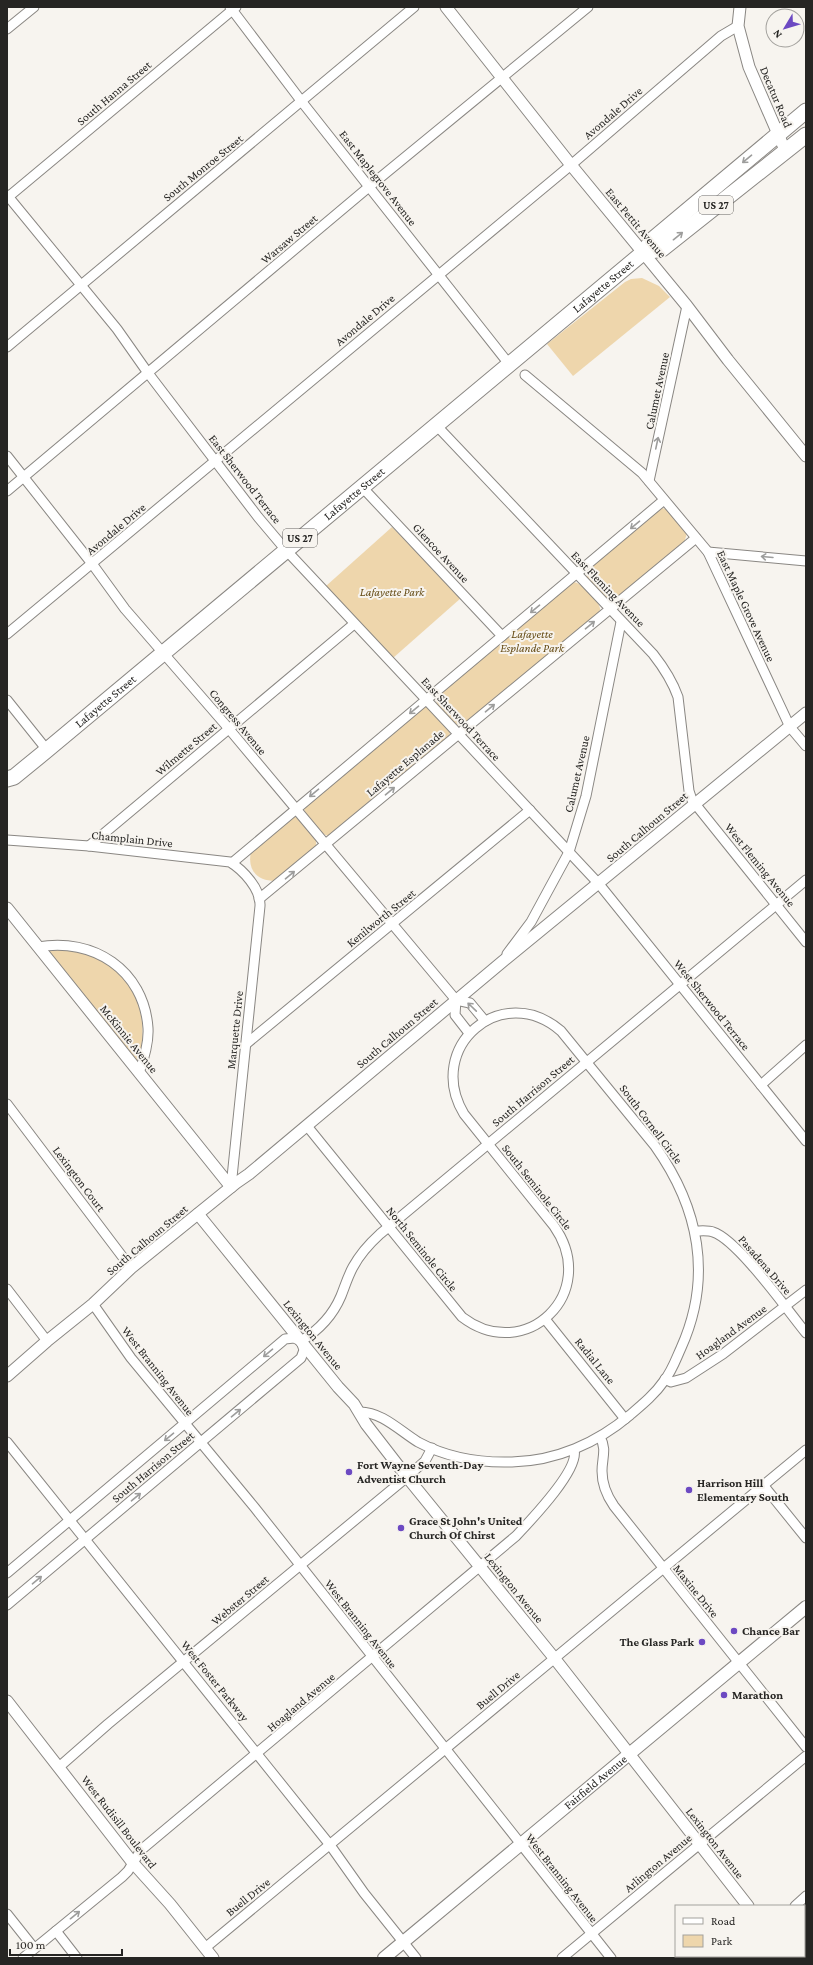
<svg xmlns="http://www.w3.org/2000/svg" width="813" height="1965" viewBox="0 0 813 1965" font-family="'Crimson Pro',serif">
<rect width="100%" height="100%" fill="#f7f4ef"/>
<!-- green -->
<g fill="#eed6ac">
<path d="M642 278 659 286 670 297 573 376 547 344 625 282 631 279Z"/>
<path d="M661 508 667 509 687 533 684 543 616 599H607L587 579 586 570Z"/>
<path d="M392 527 461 598 393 658 326 586Z"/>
<path d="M572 582C581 581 601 602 600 610L598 614 462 726C454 726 435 705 435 697Z"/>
<path d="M424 706 429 708 449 729 450 733 449 738 329 836C320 835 305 817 304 808Z"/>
<path d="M294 816 297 818 316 840V847L275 881C257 881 247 870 251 852Z"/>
<path d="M52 948C61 949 70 949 79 951 130 961 153 1014 138 1060L134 1061 48 951Z"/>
</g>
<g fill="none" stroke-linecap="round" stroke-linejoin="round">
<!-- minor casing -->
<g stroke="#8a8783" stroke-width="11">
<g id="minor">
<path d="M230 7 302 102 509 364"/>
<path d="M7 29 34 7"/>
<path d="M7 195 117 329 148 373 258 517 285 549 599 884 806 1141"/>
<path d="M7 198 236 7"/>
<path d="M7 347 414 7"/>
<path d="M525 375 642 473 708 552 790 727 806 746"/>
<path d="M436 425 653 654C664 668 672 680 678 697L689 791 692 800 806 942"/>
<path d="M7 456 93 565 125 609 224 723 456 1000"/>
<path d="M649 481 687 306"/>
<path d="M362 487 502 636"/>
<path d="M7 491 370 186 588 7"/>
<path d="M708 552 806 561"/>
<path d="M7 634 571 165 721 36 738 26"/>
<path d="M7 700 47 750"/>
<path d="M7 840 89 846 230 862C243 870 261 889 260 906L231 1187"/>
<path d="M89 846 354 624"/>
<path d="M232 863 664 500"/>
<path d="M259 899 696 538"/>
<path d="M38 947C93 937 144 970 148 1028 149 1043 144 1059 139 1073"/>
<path d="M507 954 531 922 569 852 586 796 621 622"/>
<path d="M456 1000 470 1003 485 1021"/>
<path d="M456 1000 455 1015 469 1033"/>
<path d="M246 1044 530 810"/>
<path d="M761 1085 806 1045"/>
<path d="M7 1104 131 1268"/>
<path d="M307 1126 462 1317C525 1365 601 1293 554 1226L464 1114C424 1047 502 980 561 1031L655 1146C699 1208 713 1277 681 1348 676 1359 672 1371 664 1381 655 1394 643 1404 630 1415 597 1443 556 1461 512 1462 480 1463 446 1457 418 1442 400 1431 382 1412 360 1412"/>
<path d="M695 1231C700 1231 708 1230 713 1232 738 1240 788 1311 806 1333"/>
<path d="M7 1289 47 1341"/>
<path d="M93 1304 131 1358 255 1508 611 1958"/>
<path d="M545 1319 625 1419"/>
<path d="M301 1341C319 1330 333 1315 341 1296 345 1286 348 1276 353 1267 360 1254 369 1244 380 1234L806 880"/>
<path d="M665 1379 671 1382 686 1378 723 1354 806 1290"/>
<path d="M600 1437C607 1449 602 1458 602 1471 602 1484 607 1496 614 1506L806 1747"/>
<path d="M7 1442 330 1845 364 1893 416 1958"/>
<path d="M764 1486 806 1538"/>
<path d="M7 1573 285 1339 294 1338 301 1341 304 1350 301 1358 7 1605"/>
<path d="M59 1767 108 1724 407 1477 425 1461 432 1448"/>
<path d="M795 1906 806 1896"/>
<path d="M7 1914 34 1948"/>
<path d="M56 1931 77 1958"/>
<path d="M205 1948 806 1450"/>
<path d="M23 1958 122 1877 128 1871 141 1850 516 1536C530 1521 580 1469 574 1450"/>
<path d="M562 1958 806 1756"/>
<path d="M732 1958 734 1956"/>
</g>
</g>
<!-- tertiary casing -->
<g stroke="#8a8783" stroke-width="13">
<g id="tertiary">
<path d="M446 7 571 165 687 306 728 360 806 456"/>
<path d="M740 7 738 26 749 67 785 150"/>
<path d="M7 908 231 1187"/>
<path d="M198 1214 338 1387 354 1404 366 1424 407 1477 555 1659 748 1906"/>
<path d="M7 1376 47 1341 93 1304 131 1268 236 1183 249 1174 502 962 806 713"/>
<path d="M7 1701 133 1863 170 1904 213 1958"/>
<path d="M787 1956 789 1958"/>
</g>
</g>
<!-- secondary casing -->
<g stroke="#8a8783" stroke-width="14">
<g id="secondary">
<path id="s1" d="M384 1958 806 1607"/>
</g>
</g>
<!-- trunk casing -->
<g stroke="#8a8783" stroke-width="17">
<g id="trunk">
<path d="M644 252 662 249 806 135"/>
<path id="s2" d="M7 779 14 777 47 750 644 252 652 240 806 111"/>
</g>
</g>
<!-- minor -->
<use href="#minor" stroke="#fff" stroke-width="9"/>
<!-- tertiary -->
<use href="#tertiary" stroke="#fff" stroke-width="11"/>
<!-- secondary -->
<use href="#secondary" stroke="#fff" stroke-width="12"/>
<!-- trunk -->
<use href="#trunk" stroke="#fff" stroke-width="15"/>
</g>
<!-- one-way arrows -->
<defs><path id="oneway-shaft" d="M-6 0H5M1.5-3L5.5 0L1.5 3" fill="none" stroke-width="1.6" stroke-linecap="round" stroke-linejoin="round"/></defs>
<g stroke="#9d9d9c">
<use href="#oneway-shaft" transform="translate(747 159) rotate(140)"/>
<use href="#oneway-shaft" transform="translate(678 236) rotate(-39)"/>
<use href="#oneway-shaft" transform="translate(657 443) rotate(-78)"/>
<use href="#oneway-shaft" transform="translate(635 525) rotate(140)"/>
<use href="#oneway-shaft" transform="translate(767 557) rotate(-175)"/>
<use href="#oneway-shaft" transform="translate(535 609) rotate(140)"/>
<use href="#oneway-shaft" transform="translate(590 625) rotate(-40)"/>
<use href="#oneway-shaft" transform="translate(490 708) rotate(-40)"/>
<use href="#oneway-shaft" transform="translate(414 710) rotate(140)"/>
<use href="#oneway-shaft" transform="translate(390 791) rotate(-40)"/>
<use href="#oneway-shaft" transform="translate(314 793) rotate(140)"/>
<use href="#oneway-shaft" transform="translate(290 875) rotate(-40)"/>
<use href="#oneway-shaft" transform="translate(472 1007) rotate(-136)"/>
<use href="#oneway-shaft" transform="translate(268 1353) rotate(140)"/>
<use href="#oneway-shaft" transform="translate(236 1413) rotate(-40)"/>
<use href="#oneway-shaft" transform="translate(169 1437) rotate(140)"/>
<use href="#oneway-shaft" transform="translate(136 1497) rotate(-40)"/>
<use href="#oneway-shaft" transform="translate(37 1580) rotate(-40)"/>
<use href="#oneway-shaft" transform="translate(75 1915) rotate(-39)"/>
</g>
<!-- markers -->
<g fill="#6c49c2" stroke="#f7f4ef" stroke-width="1.5">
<circle cx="349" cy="1472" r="4"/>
<circle cx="689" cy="1490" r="4"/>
<circle cx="401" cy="1528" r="4"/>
<circle cx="734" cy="1631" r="4"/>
<circle cx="702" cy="1642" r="4"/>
<circle cx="724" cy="1695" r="4"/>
</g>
<g text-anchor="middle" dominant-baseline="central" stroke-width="4" stroke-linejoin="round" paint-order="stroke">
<!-- shield labels -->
<g fill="#f7f4ef" stroke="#656360" stroke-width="1">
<rect x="699" y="196" width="34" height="18" rx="3"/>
<rect x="283" y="529" width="34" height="18" rx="3"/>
</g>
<g font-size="11" font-weight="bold" fill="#262523">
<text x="716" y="205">US 27</text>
<text x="300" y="538">US 27</text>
</g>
<!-- street labels -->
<g font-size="12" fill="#262523" stroke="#f7f4ef">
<text transform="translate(114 93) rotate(-40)">South Hanna Street</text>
<text transform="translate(776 97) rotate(67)">Decatur Road</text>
<text transform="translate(613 113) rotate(-41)">Avondale Drive</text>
<text transform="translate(203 168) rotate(-39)">South Monroe Street</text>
<text transform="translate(378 178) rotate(52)">East Maplegrove Avenue</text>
<text transform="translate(636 223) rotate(50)">East Pettit Avenue</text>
<text transform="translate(289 239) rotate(-40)">Warsaw Street</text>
<text stroke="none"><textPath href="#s2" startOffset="774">Lafayette Street</textPath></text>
<text transform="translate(365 320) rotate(-40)">Avondale Drive</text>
<text transform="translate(657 391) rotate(-78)">Calumet Avenue</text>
<text transform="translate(245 479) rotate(52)">East Sherwood Terrace</text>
<text stroke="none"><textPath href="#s2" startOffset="450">Lafayette Street</textPath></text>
<text transform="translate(116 529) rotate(-40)">Avondale Drive</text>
<text transform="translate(441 553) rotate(47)">Glencoe Avenue</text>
<text transform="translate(608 589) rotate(46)">East Fleming Avenue</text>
<text transform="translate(746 606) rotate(65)">East Maple Grove Avenue</text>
<text stroke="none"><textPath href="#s2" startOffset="126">Lafayette Street</textPath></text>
<text transform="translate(461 719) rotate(47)">East Sherwood Terrace</text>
<text transform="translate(238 722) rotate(50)">Congress Avenue</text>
<text transform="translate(186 749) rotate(-40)">Wilmette Street</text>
<text transform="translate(405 763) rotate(-40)">Lafayette Esplanade</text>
<text transform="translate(577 774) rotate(-77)">Calumet Avenue</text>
<text transform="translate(647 827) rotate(-40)">South Calhoun Street</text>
<text transform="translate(132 839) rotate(6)">Champlain Drive</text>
<text transform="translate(760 865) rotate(51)">West Fleming Avenue</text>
<text transform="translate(381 918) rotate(-39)">Kenilworth Street</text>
<text transform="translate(712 1005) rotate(51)">West Sherwood Terrace</text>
<text transform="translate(235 1030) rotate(-84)">Marquette Drive</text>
<text transform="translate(397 1033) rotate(-40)">South Calhoun Street</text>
<text transform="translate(129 1039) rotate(51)">McKinnie Avenue</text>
<text transform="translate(533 1091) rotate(-40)">South Harrison Street</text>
<text transform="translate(651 1124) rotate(53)">South Cornell Circle</text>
<text transform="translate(79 1179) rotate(53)">Lexington Court</text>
<text transform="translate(537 1187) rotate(52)">South Seminole Circle</text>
<text transform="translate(147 1240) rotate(-40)">South Calhoun Street</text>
<text transform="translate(422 1249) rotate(51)">North Seminole Circle</text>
<text transform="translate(765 1265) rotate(49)">Pasadena Drive</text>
<text transform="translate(731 1332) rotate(-36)">Hoagland Avenue</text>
<text transform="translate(313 1335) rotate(51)">Lexington Avenue</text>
<text transform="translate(595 1361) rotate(51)">Radial Lane</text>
<text transform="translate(158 1371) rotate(52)">West Branning Avenue</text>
<text transform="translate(153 1467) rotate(-40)">South Harrison Street</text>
<text transform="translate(514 1588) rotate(51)">Lexington Avenue</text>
<text transform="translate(696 1591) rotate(51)">Maxine Drive</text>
<text transform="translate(240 1600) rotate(-40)">Webster Street</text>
<text transform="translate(361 1624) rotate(52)">West Branning Avenue</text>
<text transform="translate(215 1681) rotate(51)">West Foster Parkway</text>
<text transform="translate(498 1690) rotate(-40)">Buell Drive</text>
<text transform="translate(301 1702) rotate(-40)">Hoagland Avenue</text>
<text stroke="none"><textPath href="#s1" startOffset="275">Fairfield Avenue</textPath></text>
<text transform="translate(119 1822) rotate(52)">West Rudisill Boulevard</text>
<text transform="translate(715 1843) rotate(52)">Lexington Avenue</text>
<text transform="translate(658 1863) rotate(-40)">Arlington Avenue</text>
<text transform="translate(562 1878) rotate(52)">West Branning Avenue</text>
<text transform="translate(248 1897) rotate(-39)">Buell Drive</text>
</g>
<!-- park labels -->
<g font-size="12" font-style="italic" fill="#654b14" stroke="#f7f4ef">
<text x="392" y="592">Lafayette Park</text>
<text x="532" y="634">Lafayette<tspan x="532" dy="14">Esplande Park</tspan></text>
</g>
<!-- poi labels -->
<g font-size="12" font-weight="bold" fill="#262523" stroke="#f7f4ef" text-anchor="start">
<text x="357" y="1465">Fort Wayne Seventh-Day<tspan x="357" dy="14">Adventist Church</tspan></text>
<text x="697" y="1483">Harrison Hill<tspan x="697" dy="14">Elementary South</tspan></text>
<text x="409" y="1521">Grace St John's United<tspan x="409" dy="14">Church Of Chirst</tspan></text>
<text x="742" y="1631">Chance Bar</text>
<text x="694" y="1642" text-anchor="end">The Glass Park</text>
<text x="732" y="1695">Marathon</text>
</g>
</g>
<!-- border -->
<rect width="813" height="1965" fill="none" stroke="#262523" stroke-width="16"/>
<!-- legend -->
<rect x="675" y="1905" width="130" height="52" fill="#f7f4ef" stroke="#a3a19d"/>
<rect x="683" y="1918" width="20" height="6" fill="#ffffff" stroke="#a3a19d"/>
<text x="711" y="1925" font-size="12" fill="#262523">Road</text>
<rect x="683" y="1935" width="20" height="12" fill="#eed6ac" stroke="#a3a19d"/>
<text x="711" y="1945" font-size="12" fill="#262523">Park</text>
<!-- north arrow -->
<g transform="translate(785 28) rotate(232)"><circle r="19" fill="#f7f4ef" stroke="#a3a19d"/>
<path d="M0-3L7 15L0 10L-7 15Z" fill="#6c49c2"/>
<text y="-6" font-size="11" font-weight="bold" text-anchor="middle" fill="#262523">N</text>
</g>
<!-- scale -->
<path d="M10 1949v6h112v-6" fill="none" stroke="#262523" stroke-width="2"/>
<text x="16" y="1949" font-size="12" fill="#262523" stroke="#f7f4ef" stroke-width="3" paint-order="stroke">100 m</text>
</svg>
